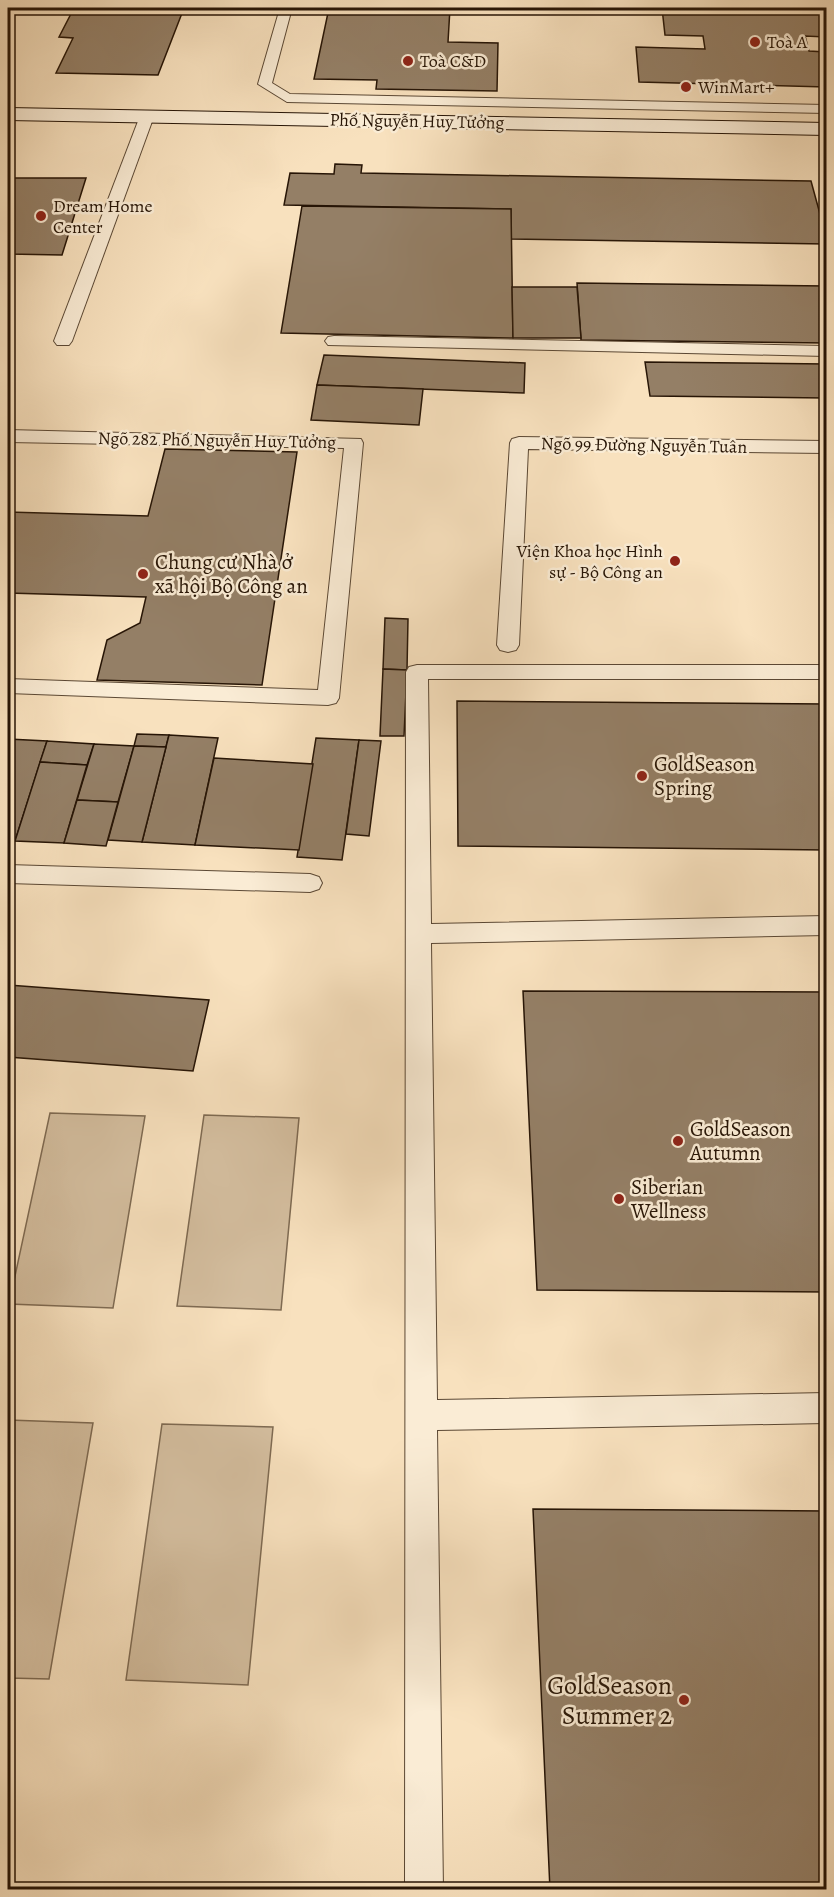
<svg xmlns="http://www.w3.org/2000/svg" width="834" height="1897" viewBox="0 0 834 1897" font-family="Alegreya,serif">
<rect width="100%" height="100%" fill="#f8e1be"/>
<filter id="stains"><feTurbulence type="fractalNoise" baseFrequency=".00333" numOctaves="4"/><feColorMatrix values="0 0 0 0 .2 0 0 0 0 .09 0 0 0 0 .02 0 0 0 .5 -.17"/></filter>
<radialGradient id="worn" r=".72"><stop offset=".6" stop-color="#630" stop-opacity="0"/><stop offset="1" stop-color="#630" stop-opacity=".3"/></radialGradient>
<!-- green -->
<g fill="#d4be9f" stroke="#7e6a52" stroke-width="1.5">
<path d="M50 1113 145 1116 113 1308 9 1304Z"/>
<path d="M204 1115 299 1118 281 1310 177 1306Z"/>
<path d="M8 1420 93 1423 49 1679 8 1678Z"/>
<path d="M162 1424 273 1427 248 1685 126 1680Z"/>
</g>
<!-- building -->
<g fill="#947f66" stroke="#271506" stroke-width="1.5">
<path d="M74 8H184L158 75 56 73 73 38 59 37Z"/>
<path d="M329 8H450L448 42 498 43 497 91 376 89 377 80 314 79Z"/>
<path d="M662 8H826V37L805 36 809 51 826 52V87L639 82 636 47 705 49 703 36 665 35Z"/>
<path d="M335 164 362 165 361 173 811 181 826 236V244L511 239V209L284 205 290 173 334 174Z"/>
<path d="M8 178H86L62 255 8 254Z"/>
<path d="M302 206 511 209 513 338 281 333Z"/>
<path d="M577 283 826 286V343L581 340Z"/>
<path d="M512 287H577L581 338H513Z"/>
<path d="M324 355 525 363 524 393 317 385Z"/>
<path d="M645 362 826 364V398L650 396Z"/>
<path d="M317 385 423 389 419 425 311 420Z"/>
<path d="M165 449 297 452 262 685 97 680 107 640 140 623 146 597 8 593V512L148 516Z"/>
<path d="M385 618 408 619 407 670 383 669Z"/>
<path d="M383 669 407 670 404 736H380Z"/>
<path d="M457 701 826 704V850L458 846Z"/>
<path d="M137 734 169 735 166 747 134 746Z"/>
<path d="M169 735 218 738 195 845 142 842Z"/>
<path d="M316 738 359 740 342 860 297 857Z"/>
<path d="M8 739 47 741 15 841 8 840Z"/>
<path d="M359 740 381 741 369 836 346 834Z"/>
<path d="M47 741 94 744 87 765 40 762Z"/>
<path d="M94 744 134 746 118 802 77 800Z"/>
<path d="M134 746 166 747 142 842 108 840Z"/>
<path d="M214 758 313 764 299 850 195 845Z"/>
<path d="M40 762 87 765 64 843 15 841Z"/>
<path d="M77 800 118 802 106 846 64 843Z"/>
<path d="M8 985 209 1000 193 1071 8 1057Z"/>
<path d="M523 991 826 992V1292L537 1290Z"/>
<path d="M533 1509 826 1511V1890H550Z"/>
</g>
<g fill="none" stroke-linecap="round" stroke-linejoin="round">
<!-- lane casing -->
<g stroke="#5b4834" stroke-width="2">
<g id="lane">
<path d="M280 8H292L272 83 290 94 826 105V113L287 102 258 84Z"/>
<path d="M147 112 154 116 72 341 69 345H57L54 341 140 116Z"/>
<path d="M334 336 826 346V356L328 345 325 341 328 337Z"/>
<path d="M8 430 361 439 363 443 339 698 336 703 328 705 8 693V679L318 690 344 448 8 442Z"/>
<path d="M519 437 826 441V453L528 449 519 645 516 650 508 652 500 650 497 645 510 443 512 439Z"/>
<path d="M417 665H826V679H428L431 924 826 916V935L431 943 437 1400 826 1393V1423L437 1430 443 1890H405L406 672 409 667Z"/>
<path d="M8 865 310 874 319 877 322 883 319 889 310 892 8 883Z"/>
</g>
</g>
<!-- secondary casing -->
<g stroke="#271506" stroke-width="2">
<path id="secondary" d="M8 108 826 123V135L8 120Z"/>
</g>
<!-- lane -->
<use href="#lane" fill="#faecd5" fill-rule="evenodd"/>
<!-- secondary -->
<use href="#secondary" fill="#faecd5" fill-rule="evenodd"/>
</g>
<!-- markers -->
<g fill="#8f2418" stroke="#faecd5" stroke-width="2">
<circle cx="755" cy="42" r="6"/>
<circle cx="408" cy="61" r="6"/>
<circle cx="686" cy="87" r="6"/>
<circle cx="41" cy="216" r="6"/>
<circle cx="675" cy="561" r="6"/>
<circle cx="143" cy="574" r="6"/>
<circle cx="642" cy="776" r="6"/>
<circle cx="678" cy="1141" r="6"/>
<circle cx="619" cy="1199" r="6"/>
<circle cx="684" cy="1700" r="6"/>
</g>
<g text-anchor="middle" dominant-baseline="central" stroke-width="5" stroke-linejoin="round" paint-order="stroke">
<!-- far-poi labels -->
<g font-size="18" fill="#271506" stroke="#faecd5" text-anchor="start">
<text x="767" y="42">Toà A</text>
<text x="420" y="61">Toà C&amp;D</text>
<text x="698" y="87">WinMart+</text>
<text x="53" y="206">Dream Home<tspan x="53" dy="21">Center</tspan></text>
<text x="663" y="551" text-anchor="end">Viện Khoa học Hình<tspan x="663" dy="21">sự - Bộ Công an</tspan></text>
</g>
<!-- far-street labels -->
<g font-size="18" fill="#271506" stroke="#faecd5">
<text transform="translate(417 121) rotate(1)">Phố Nguyễn Huy Tưởng</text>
<text transform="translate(217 440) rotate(1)">Ngõ 282 Phố Nguyễn Huy Tưởng</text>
<text transform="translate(644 445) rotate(1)">Ngõ 99 Đường Nguyễn Tuân</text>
</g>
<!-- poi labels -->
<g font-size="21" fill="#271506" stroke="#faecd5" text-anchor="start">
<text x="155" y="562">Chung cư Nhà ở<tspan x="155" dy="24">xã hội Bộ Công an</tspan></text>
<text x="654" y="764">GoldSeason<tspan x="654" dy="24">Spring</tspan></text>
<text x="690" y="1129">GoldSeason<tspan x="690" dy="24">Autumn</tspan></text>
<text x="631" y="1187">Siberian<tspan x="631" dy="24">Wellness</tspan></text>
</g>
<!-- near-poi labels -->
<g font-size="26" fill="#271506" stroke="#faecd5" text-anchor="end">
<text x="672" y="1685">GoldSeason<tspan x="672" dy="30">Summer 2</tspan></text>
</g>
</g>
<!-- margin -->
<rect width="834" height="1897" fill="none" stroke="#f8e1be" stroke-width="30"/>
<rect x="9" y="9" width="816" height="1879" fill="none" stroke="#271506" stroke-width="3"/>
<rect x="15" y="15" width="804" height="1867" fill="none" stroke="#271506" stroke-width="1.5"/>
<rect width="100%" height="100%" filter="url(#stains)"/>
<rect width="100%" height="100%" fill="url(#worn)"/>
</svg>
